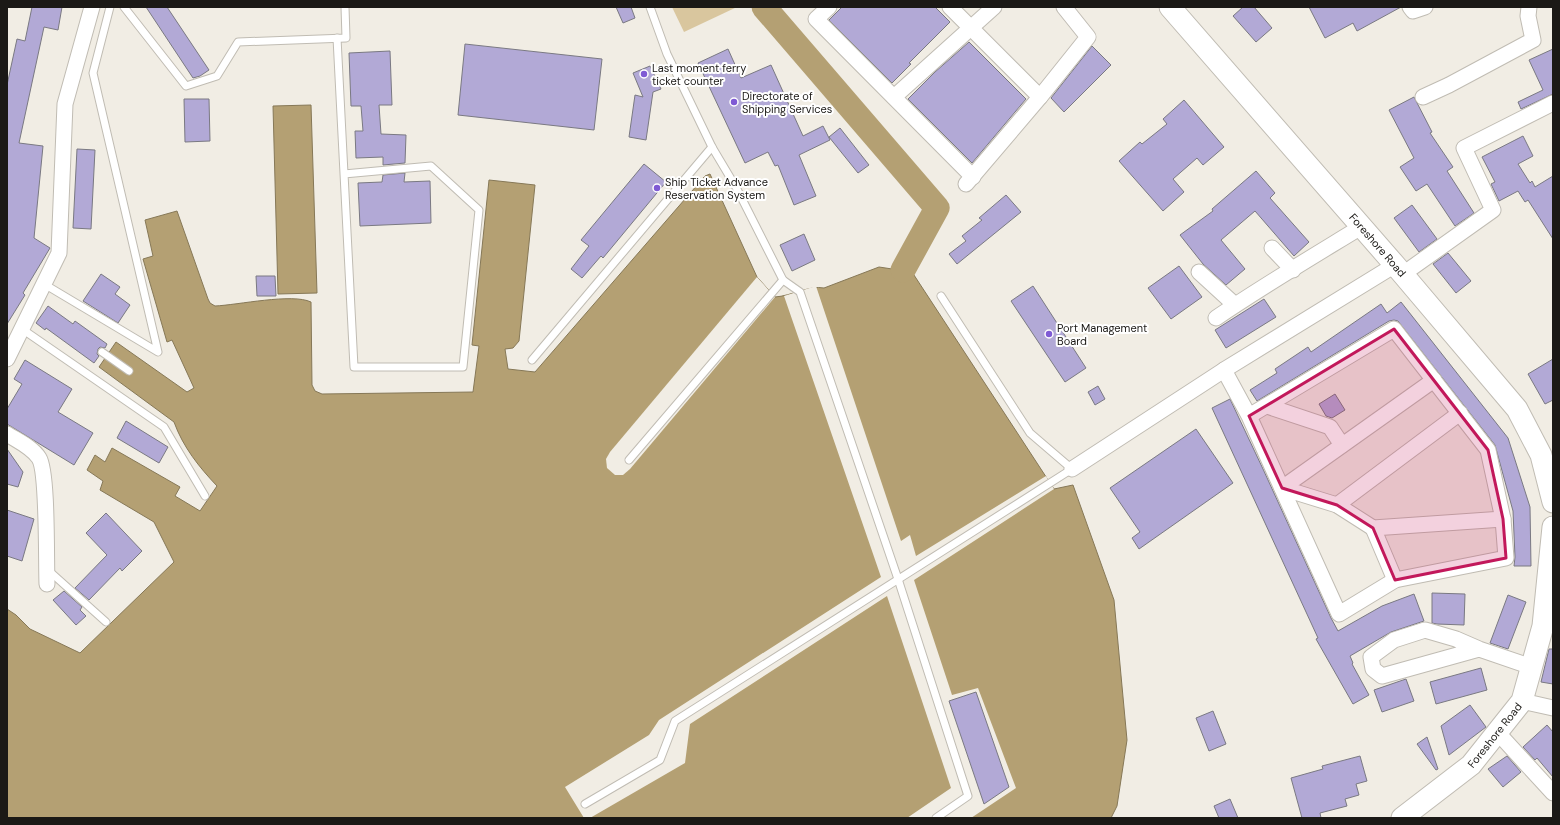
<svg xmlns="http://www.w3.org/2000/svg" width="1560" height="825" viewBox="0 0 1560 825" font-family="'DM Sans',sans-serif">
<rect width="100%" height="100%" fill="#f1ede4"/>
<!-- green -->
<path fill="#d9c69e" d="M672 7H737L684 32Z"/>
<!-- water -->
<g fill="#b4a073" stroke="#867857">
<path d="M311 105 317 293 278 294 273 106Z"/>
<path d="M710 174 757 277 775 297C791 296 810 285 824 288L879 267 912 272 1054 489 1073 485 1114 600 1127 740 1117 806 1111 818H7V609L16 615 30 629 80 653 174 562 154 522 100 490 103 481 87 470 95 455 105 462 112 448 180 487 175 496 200 511 217 486C199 467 183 447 174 422L99 367 116 342 187 392 194 388 172 340 167 342 143 259 153 256 145 220 177 211 208 299 210 303 215 306C238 305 292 293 311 302L312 385 315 391 322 394 473 392 479 346 472 345 489 180 535 185 519 341 513 348 505 349 508 369 535 372 705 176Z"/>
</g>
<!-- pier -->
<g fill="#f1ede4">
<path d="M757 277 775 297 630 469 623 475H615L607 468 606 459 610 452Z"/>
<path d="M816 286 901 541 910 535 916 556 1046 476 1054 489 914 580 952 695 978 688 1016 788 971 818H907L951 788 887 596 690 724 685 763 590 818H584L565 787 649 735 659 720 881 577 784 296Z"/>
</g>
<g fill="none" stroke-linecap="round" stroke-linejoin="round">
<!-- river -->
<path stroke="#b4a073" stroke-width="25" d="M764 7 937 208 903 270"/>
</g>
<!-- building -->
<g fill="#b2a9d6" stroke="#7a7982">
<path d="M32 7H62L58 30 44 27 19 143 43 146 34 238 50 248 23 293 25 295 7 324V85L17 39 25 41Z"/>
<path d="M146 7H167L209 70 200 76 193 78Z"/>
<path d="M616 7H631L635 18 623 23Z"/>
<path d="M842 7H935L950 22 909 63 911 64 892 83 829 20Z"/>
<path d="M1243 7H1254L1272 28 1256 42 1233 16Z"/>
<path d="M1309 7H1401L1357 31 1353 23 1325 38Z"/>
<path d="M969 42 1026 99 972 163 908 99 935 72Z"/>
<path d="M465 44 602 59 594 130 458 115Z"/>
<path d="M1092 46 1111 65 1064 112 1051 98Z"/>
<path d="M728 49 741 78 771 65 803 136 823 126 830 140 799 155 816 196 794 205 778 165 775 166 768 152 745 163 698 63Z"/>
<path d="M1553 49V94L1521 109 1518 102 1543 90 1529 60Z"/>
<path d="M390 51 392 105H379L381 134 406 135 405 163 383 165V157L356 158 355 131H363L361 106H351L349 53Z"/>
<path d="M650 66 661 89 653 92 646 140 629 137 635 95 643 97 633 73Z"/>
<path d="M1414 97 1432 132 1430 133 1453 167 1447 171 1474 213 1455 226 1427 184 1416 191 1400 167 1414 158 1389 110Z"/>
<path d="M184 99H209L210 141 185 142Z"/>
<path d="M1184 100 1224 147 1203 165 1197 158 1173 179 1184 192 1163 211 1119 161 1140 142 1142 144 1167 124 1163 119Z"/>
<path d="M840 128 869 165 858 173 829 137Z"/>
<path d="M1523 136 1533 156 1518 164 1530 183 1532 181 1535 187 1553 176V239L1528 200 1525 202 1518 191 1499 201 1491 184 1495 182 1482 157Z"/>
<path d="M77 149 95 150 91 229 73 228Z"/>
<path d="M644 164 666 182 603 258 601 256 582 278 571 269 589 246 581 240Z"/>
<path d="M1256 171 1275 193 1270 198 1309 242 1294 256 1255 211 1221 240 1245 269 1226 285 1203 264 1180 235 1213 211 1212 209Z"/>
<path d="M405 173 404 182 430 181 431 223 360 226 358 183 382 182 383 175Z"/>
<path d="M1006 195 1021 212 957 264 949 254 966 241 962 236 982 220 979 218Z"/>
<path d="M1412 205 1437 239 1419 252 1394 218Z"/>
<path d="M804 234 815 260 792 271 780 245Z"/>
<path d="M1448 253 1471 281 1456 293 1433 264Z"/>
<path d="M1179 266 1202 297 1171 319 1148 288Z"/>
<path d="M101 274 120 287 115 294 130 305 118 323 83 301Z"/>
<path d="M256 276H275L276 296H257Z"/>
<path d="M1033 286 1086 368 1065 382 1011 301Z"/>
<path d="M1264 299 1276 317 1226 348 1215 330Z"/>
<path d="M1401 302 1508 438 1530 507 1531 566H1514L1515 557 1513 511 1495 445 1398 321 1394 320 1389 321 1257 401 1250 390 1277 373 1275 369 1308 347 1311 352 1381 304 1387 313Z"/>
<path d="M48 306 73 324 75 321 107 344 105 348 100 347 98 349 97 354 99 356 94 363 46 328 45 330 36 323Z"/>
<path d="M1553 359V400L1545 404 1528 374Z"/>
<path d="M25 360 72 389 58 412 93 433 74 465 7 424V409L22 384 14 379Z"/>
<path d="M1098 386 1105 399 1095 405 1088 392Z"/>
<path d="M1335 394 1345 410 1332 418 1326 416 1319 404Z"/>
<path d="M1230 399 1263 469 1331 618 1338 631 1382 606 1414 594 1424 621 1391 632 1350 656 1353 663 1352 664 1369 695 1353 704 1316 639 1318 638 1212 408Z"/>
<path d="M126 421 168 447 159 463 117 438Z"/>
<path d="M1196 429 1233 483 1139 549 1132 538 1140 532 1110 488Z"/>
<path d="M7 449 23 472 18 487 7 484Z"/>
<path d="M7 510 34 519 22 561 7 556Z"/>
<path d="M106 513 142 551 122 571 120 568 89 600 75 588 107 555 86 533Z"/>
<path d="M64 591 82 607 80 610 86 616 76 625 53 600Z"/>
<path d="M1432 593 1465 594 1464 625 1437 624 1432 623Z"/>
<path d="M1508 595 1526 602 1508 649 1490 643Z"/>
<path d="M1549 649H1553V684L1541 682Z"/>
<path d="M1481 668 1487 690 1436 704 1430 682Z"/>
<path d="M1406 679 1414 701 1382 712 1374 690Z"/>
<path d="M976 692 1009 787 984 804 949 701Z"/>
<path d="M1470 705 1486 727 1449 755 1441 726Z"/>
<path d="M1213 711 1226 744 1209 751 1196 718Z"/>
<path d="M1547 725 1553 732V777L1537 758 1535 760 1523 747Z"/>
<path d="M1427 737 1438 769 1436 770 1417 744Z"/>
<path d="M1360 756 1367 781 1356 784 1359 795 1345 799 1347 806 1320 813 1321 818H1302L1291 778 1323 769 1322 766Z"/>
<path d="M1507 756 1521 772 1503 787 1488 769Z"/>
<path d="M1230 799 1238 818H1219L1214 806Z"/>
</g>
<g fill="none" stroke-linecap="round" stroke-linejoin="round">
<!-- lane casing -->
<g stroke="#c0bcb3" stroke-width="9">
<g id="lane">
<path d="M124 7 186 86 217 76 238 42 346 38 345 7"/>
<path d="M650 7 667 54 712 147 737 189 783 280 800 292 898 579 968 796 936 818"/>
<path d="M337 38 354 367H463L479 210 431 166 344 174"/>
<path d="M44 284 158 352 93 73 110 7"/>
<path d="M22 329 164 427 205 496"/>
<path d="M102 352 129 371"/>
<path d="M532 360 712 147"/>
<path d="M629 460 783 280"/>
<path d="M48 570 106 622"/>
<path d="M585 804 660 760 675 721 1072 469 1030 433 941 296"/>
</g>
</g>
<!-- street casing -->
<g stroke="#c0bcb3" stroke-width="17">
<g id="street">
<path d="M829 7 816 19 973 177"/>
<path d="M950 7 1040 97"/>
<path d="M1410 7 1413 11 1425 7"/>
<path d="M894 97 994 7"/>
<path d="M1423 97 1449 85 1533 40 1528 16 1529 7"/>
<path d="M966 184 1040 97 1088 37 1064 7"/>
<path d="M1272 248 1293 270"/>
<path d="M1199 272 1235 305"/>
<path d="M1403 274 1493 210 1464 148 1553 103"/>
<path d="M1216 318C1263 286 1312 257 1361 227"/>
<path d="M7 359 59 253 65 104 92 7"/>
<path d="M1224 370 1249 416 1339 614 1395 580 1506 558 1503 519 1488 450 1394 329 1249 416"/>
<path d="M1267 406 1330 427 1342 445"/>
<path d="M7 434C18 441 32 447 39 458 48 472 46 562 47 584"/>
<path d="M1072 469 1224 370 1395 265"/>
<path d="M1282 488 1337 505 1373 528 1503 519"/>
<path d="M1282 488 1434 380"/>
<path d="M1337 505 1460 413"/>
<path d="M1373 528 1395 580"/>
<path d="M1479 649 1382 676 1373 669 1371 657 1394 640 1425 630 1456 639 1479 649 1532 667"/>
<path d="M1522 701 1553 708"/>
<path d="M1498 733 1553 793"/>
</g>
</g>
<!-- secondary casing -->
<g stroke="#c0bcb3" stroke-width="23">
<g id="secondary">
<path id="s1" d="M1170 7 1395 265 1517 409 1541 455 1553 502"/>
<path id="s2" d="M1402 818 1471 765 1522 701 1543 626 1553 527"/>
</g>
</g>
<!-- lane -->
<use href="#lane" stroke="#fff" stroke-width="7"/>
<!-- street -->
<use href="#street" stroke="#fff" stroke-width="15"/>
<!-- secondary -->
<use href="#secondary" stroke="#fff" stroke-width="21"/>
</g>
<!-- marked area -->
<path fill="#c2185b" fill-opacity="0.2" stroke="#c2185b" stroke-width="3" stroke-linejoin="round" d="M1394 329 1488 450 1503 519 1506 558 1395 580 1373 528 1337 505 1282 488 1249 416Z"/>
<!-- markers -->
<g fill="#7f5ad4" stroke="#fff" stroke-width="1.5">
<circle cx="644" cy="74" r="4"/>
<circle cx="734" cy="102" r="4"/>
<circle cx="657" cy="188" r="4"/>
<circle cx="1049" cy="334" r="4"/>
</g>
<g text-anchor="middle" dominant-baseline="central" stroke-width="4" stroke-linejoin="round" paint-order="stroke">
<!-- poi labels -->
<g font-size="11" fill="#1b1916" stroke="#fff" text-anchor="start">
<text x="652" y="68">Last moment ferry<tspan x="652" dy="13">ticket counter</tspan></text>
<text x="742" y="96">Directorate of<tspan x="742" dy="13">Shipping Services</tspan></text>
<text x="665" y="182">Ship Ticket Advance<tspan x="665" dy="13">Reservation System</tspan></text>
<text x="1057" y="328">Port Management<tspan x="1057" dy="13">Board</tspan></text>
</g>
<!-- street labels -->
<g font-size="11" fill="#1b1916" stroke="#fff">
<text stroke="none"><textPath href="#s1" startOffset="316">Foreshore Road</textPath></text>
<text stroke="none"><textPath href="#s2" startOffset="125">Foreshore Road</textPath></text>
</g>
</g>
<!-- border -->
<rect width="1560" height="825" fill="none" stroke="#1b1916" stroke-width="16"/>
</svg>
